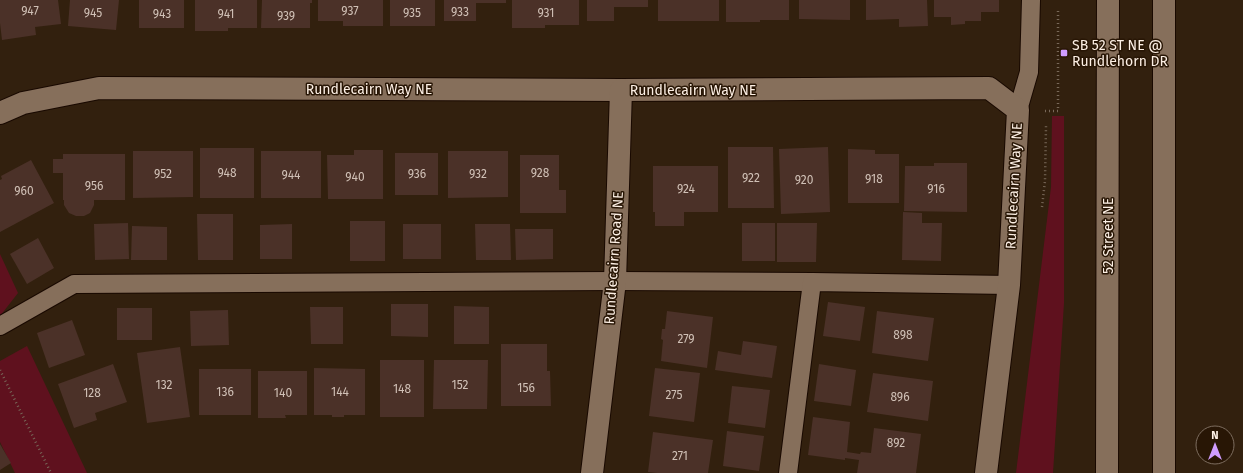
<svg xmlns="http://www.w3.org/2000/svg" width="1243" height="473" viewBox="0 0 1243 473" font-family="'Fira Sans',sans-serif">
<rect width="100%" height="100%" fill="#32200e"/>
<!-- green -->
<g fill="#5f111e">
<path d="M1052 116H1064V303L1053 473H1016L1051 187Z"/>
<path d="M0 254 18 293 0 316Z"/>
<path d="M27 346 87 473H15L0 442V361Z"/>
</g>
<!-- building -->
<g fill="#4b3128">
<path d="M0 0H58L61 24 35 27 36 35 2 40 0 23Z"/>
<path d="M70 0H119L116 30 68 26Z"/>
<rect x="139" y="0" width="45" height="28"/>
<path d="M195 0H257V28H228V31H195Z"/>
<path d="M262 0H312V3H310V28H261Z"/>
<path d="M318 0H383V26H343V21H318Z"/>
<rect x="390" y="0" width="45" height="26"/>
<path d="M444 0H506V3H476V21H444Z"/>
<path d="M512 0H579V25H545V28H512Z"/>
<path d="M587 0H648V7H614V21H587Z"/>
<rect x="658" y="0" width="61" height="21"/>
<path d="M726 0H789V20H760V22H726Z"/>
<path d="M799 0H850V20L799 19Z"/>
<path d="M866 0H927L928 26 899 27V19L866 20Z"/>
<path d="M934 0H999V12H981V21H965V24L951 25V17H934Z"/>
<path d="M728 147H773L774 208H728Z"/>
<path d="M828 147 830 212 781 214 779 149Z"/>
<rect x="200" y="148" width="54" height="50"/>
<path d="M848 149 875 150V154H899V203H848Z"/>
<path d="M354 150H383V199H328L327 155H354Z"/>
<path d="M133 151H193V197L133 198Z"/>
<rect x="261" y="151" width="60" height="47"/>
<path d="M448 151H508V197L448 198Z"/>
<rect x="395" y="153" width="43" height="42"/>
<path d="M63 154H125V200H94V205L90 213 84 216H76L69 213 64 205V200H63V173H53V159H63Z"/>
<path d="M520 155H559V190H566V213H520Z"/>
<path d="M31 160 54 203 0 232V180L2 179 1 176Z"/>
<path d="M934 163H967V212L904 211 905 166H934Z"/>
<path d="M653 166H718V212H684V226H655V212H653Z"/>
<path d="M903 212 922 213V223H942L941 261 902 260Z"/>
<path d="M197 214H233V260H198Z"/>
<rect x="350" y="221" width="35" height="40"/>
<path d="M128 223 129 259 95 260 94 224Z"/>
<rect x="742" y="223" width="33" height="38"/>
<path d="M777 223H817L816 262H777Z"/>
<path d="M292 224V259H260V225Z"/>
<rect x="403" y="224" width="38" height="35"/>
<path d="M475 224H510L511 260H476Z"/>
<path d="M132 226 167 227V260H131Z"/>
<path d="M515 229H553V259L516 260Z"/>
<path d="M38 238 54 268 27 284 10 254Z"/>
<path d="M828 302 865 307 860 341 823 336Z"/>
<path d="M391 304H428V337L391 336Z"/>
<path d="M454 306 489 307V344H454Z"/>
<path d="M310 307H343V344H311Z"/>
<rect x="117" y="308" width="35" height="32"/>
<path d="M228 310 229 345 191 346 190 311Z"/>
<path d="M667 311 713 317 707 368 661 361 663 340 661 339 662 329H665Z"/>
<path d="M877 311 934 318 928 361 872 353Z"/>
<path d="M72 320 85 355 49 368 37 333Z"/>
<path d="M743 341 777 346 772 378 715 370 718 351 741 355Z"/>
<path d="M501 344H547V371H550L551 406H501Z"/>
<path d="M180 347 190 417 147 423 137 353Z"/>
<rect x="380" y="360" width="44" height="57"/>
<path d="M434 360H488L487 409H433Z"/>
<path d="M113 364 127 402 95 413 97 420 74 428 58 384Z"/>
<path d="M819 364 856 370 851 406 814 401Z"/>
<path d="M314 368 365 369V415H344V417H332V415H314Z"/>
<path d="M655 368 700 373 694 422 649 416Z"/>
<rect x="199" y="369" width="52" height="46"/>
<path d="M258 371H307V415H285L286 418H258Z"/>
<path d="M873 373 933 381 928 421 867 412Z"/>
<path d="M732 386 770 390 765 428 728 423Z"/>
<path d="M813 417 850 422 847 452 860 454 861 452 871 453 874 428 921 434 916 473H857L859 460 845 458V460L808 455Z"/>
<path d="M727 431 764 436 759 471 723 466Z"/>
<path d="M653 432 713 440 708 473H657L648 472Z"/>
<path d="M0 444 11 463 0 470Z"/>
</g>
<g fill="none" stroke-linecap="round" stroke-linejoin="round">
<!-- service casing -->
<g stroke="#190900" stroke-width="20">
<g id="service">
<path d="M1018 110 1029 72 1031 0"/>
<path d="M0 326 74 284 615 281 812 282"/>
<path d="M788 473 812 282 1009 285"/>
</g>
</g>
<!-- minor casing -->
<g stroke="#190900" stroke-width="24">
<g id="minor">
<path d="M0 113 23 103 99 88 621 90 989 88 1018 110 1009 285 986 473"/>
<path d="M592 473 615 281 621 90"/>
</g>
</g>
<!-- secondary casing -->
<g stroke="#190900" stroke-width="24">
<g id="secondary">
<path d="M1164 0V473"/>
<path d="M1107 473 1108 0"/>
</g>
</g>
<!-- path -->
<g stroke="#786859" stroke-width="2.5" stroke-dasharray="1 3" stroke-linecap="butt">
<path d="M1045 111H1058V10"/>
<path d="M1042 207 1045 181 1046 126"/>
<path d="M0 370 51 473"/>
</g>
<!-- service -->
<use href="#service" stroke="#866f5b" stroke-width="18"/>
<!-- minor -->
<use href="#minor" stroke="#866f5b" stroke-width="22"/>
<!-- secondary -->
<use href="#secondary" stroke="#866f5b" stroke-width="22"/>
</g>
<!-- markers -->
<rect fill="#d09dff" stroke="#281605" stroke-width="1.5" x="1060" y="49" width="8" height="8" rx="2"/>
<g text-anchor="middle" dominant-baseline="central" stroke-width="3" stroke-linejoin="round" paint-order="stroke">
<!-- number labels -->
<g font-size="12" fill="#d0c0b6">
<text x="30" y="11">947</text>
<text x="350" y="11">937</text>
<text x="460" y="12">933</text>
<text x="93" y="13">945</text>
<text x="412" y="13">935</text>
<text x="546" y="13">931</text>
<text x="162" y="14">943</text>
<text x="226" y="14">941</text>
<text x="286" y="16">939</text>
<text x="227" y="173">948</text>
<text x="540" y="173">928</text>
<text x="163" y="174">952</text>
<text x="417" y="174">936</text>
<text x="478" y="174">932</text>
<text x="291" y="175">944</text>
<text x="355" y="177">940</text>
<text x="751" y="178">922</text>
<text x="874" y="179">918</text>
<text x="804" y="180">920</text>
<text x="94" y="186">956</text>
<text x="686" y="189">924</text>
<text x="936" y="189">916</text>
<text x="24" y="191">960</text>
<text x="903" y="335">898</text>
<text x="686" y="339">279</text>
<text x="164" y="385">132</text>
<text x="460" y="385">152</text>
<text x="526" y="388">156</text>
<text x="402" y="389">148</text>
<text x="225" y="392">136</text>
<text x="340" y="392">144</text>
<text x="92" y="393">128</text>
<text x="283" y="393">140</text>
<text x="674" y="395">275</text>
<text x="900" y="397">896</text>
<text x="896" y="443">892</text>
<text x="680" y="456">271</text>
</g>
<!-- poi labels -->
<g font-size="14" fill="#fdf0e5" stroke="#281605" text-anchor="start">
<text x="1072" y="45">SB 52 ST NE @<tspan x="1072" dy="16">Rundlehorn DR</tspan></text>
</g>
<!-- street labels -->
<g font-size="14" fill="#fdf0e5" stroke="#281605">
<text x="369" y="89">Rundlecairn Way NE</text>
<text x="693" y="90">Rundlecairn Way NE</text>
<text transform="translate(1014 186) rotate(-87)">Rundlecairn Way NE</text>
<text transform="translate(1108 236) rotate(-90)">52 Street NE</text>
<text transform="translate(614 258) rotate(-86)">Rundlecairn Road NE</text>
</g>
</g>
<!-- north arrow -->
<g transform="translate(1215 445)"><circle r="19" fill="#281605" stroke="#7d6d5f"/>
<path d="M0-3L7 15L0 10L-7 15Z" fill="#d09dff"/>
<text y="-6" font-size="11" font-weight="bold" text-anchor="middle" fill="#fdf0e5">N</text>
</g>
</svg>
